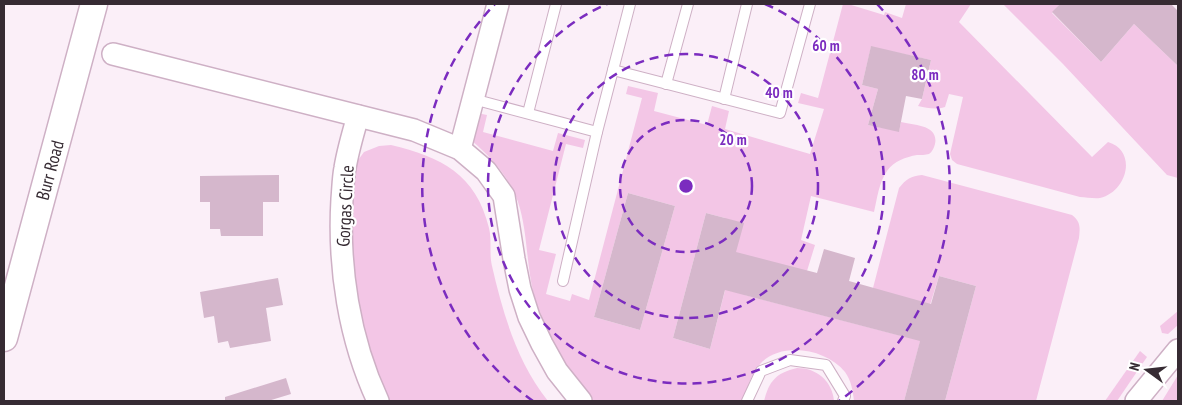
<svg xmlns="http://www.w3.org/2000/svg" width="1182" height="405" viewBox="0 0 1182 405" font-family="'PT Sans Narrow',sans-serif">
<rect width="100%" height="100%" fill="#fbeff8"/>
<!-- grass -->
<g fill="#f3c6e6" fill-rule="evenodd">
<path d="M843 4H848L884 15 885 12 902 18 906 4H971L959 22 1092 157 1108 142C1138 151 1127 192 1100 198 1094 199 1086 197 1080 197L957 164 952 160 950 154 963 97 949 94 945 107C935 110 928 108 918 106L922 99 931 60 871 47 862 85 878 89 868 125 899 131 901 122C914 125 939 125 935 144 934 148 932 152 929 154 926 155 920 155 917 155 906 157 894 161 887 171 879 182 877 199 874 212L811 196 801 240 815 245 807 271 732 267 725 218 706 213 673 338 710 349 729 275 745 295 902 336 924 327 904 401H854C853 391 851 380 845 372 826 349 783 341 761 363 751 374 747 387 744 401H592C567 369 544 336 534 295 526 265 528 232 518 202 510 178 491 157 472 141L477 113 487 115 483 132 553 151 558 133 585 140 583 148 566 144 539 250 556 254 546 294 570 301 572 294 589 300 642 98 626 94 628 86 658 93 654 111 707 125 712 106 729 111 725 129 810 154 824 109 798 103 801 93 818 98ZM628 193 675 206 640 330 594 317Z"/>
<path d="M1003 4H1060L1052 13 1101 62 1134 24 1178 66V178L1167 175 1063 64Z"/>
<path d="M391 145C441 157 476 174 489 228 492 240 489 254 492 266 503 314 517 362 548 401H388L364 340 354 290 349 203 356 163 364 152 379 146Z"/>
<path d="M922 175 1072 215C1081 222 1080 228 1079 238L1036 401H945L976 286 939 276 926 318 873 288 899 188C906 179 911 176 922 175Z"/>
<path d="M1178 311V325L1168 334 1162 333 1160 326Z"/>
<path d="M1140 351 1147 357 1117 401H1105Z"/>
<path d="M797 368C817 368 832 381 834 401H764C769 381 776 373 797 368Z"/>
<path d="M1178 375V401H1162Z"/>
</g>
<!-- building -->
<g fill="#d5b7cc">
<path d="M1060 4H1171L1178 11V66L1134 24 1101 62 1052 12Z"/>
<path d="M871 46 931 60 922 99 906 96 899 132 868 125 878 89 862 85Z"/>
<path d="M279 175V202H263V236H221L220 229H210V202H200V176Z"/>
<path d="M628 193 675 206 640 330 594 317Z"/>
<path d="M706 213 744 223 736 252 817 273 824 249 855 258 849 281 931 304 939 276 976 286 945 401H904L920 341 725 290 710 349 673 338Z"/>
<path d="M278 278 283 305 266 308 271 341 230 348 228 341 218 343 214 316 204 318 200 292Z"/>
<path d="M286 378 291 394 268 401H225V397Z"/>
</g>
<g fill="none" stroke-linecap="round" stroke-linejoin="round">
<!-- service casing -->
<g stroke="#ceb0c5" stroke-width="12">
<g id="service">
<path d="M613 70 630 4"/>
<path d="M666 84 688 4"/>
<path d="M473 99 597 132 613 70 780 113 810 4"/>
<path d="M724 99 747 4"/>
<path d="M528 113 556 4"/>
<path d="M563 281 597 132"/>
<path d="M747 401 761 371 790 360 826 365 845 396 843 401"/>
</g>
</g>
<!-- minor casing -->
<g stroke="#ceb0c5" stroke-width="24">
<g id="minor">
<path d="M113 54 414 130 460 149 486 171 504 196 514 259 520 289 529 317 542 344 557 371 581 401"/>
<path d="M358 116C353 133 348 150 345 168 343 178 343 189 342 199 338 267 349 339 378 401"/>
<path d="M460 149 498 4"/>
<path d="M1136 401 1178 350"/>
</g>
</g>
<!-- tertiary casing -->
<g stroke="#ceb0c5" stroke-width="29">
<g id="tertiary">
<path id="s1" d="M4 338 94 4"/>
</g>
</g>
<!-- service -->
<use href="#service" stroke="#fff" stroke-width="10"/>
<!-- minor -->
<use href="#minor" stroke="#fff" stroke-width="21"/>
<!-- tertiary -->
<use href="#tertiary" stroke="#fff" stroke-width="26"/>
</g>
<!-- distance rings -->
<g fill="none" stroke="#7b2cbf" stroke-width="2.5" stroke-dasharray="9 6">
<circle cx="686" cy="186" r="66"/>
<circle cx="686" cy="186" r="132"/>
<path d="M765 4A198 198 0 1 1 607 4"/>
<path d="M533 401A264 264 0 0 1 495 4M877 4A264 264 0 0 1 839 401"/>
</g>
<g text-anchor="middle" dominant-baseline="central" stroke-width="4.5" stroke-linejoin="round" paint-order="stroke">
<!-- street labels -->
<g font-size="18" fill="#362b33" stroke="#fff">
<text stroke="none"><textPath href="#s1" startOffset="174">Burr Road</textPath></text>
<text transform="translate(345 206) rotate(-87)">Gorgas Circle</text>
</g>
</g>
<circle cx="686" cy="186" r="8" fill="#7b2cbf" stroke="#fff" stroke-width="2.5"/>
<g font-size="15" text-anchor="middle" font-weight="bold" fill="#7b2cbf" stroke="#fff" stroke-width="4.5" stroke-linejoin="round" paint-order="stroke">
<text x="826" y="51">60 m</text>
<text x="925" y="80">80 m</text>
<text x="779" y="98">40 m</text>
<text x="733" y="145">20 m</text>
</g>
<!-- border -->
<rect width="1182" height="405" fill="none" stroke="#362b33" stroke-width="10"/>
<!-- north arrow -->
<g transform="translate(1147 370) rotate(285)" stroke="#ffffff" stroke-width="4" paint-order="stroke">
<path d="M0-4L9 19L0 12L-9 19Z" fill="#362b33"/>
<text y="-8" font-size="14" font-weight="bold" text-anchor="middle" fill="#362b33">N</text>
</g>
</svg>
